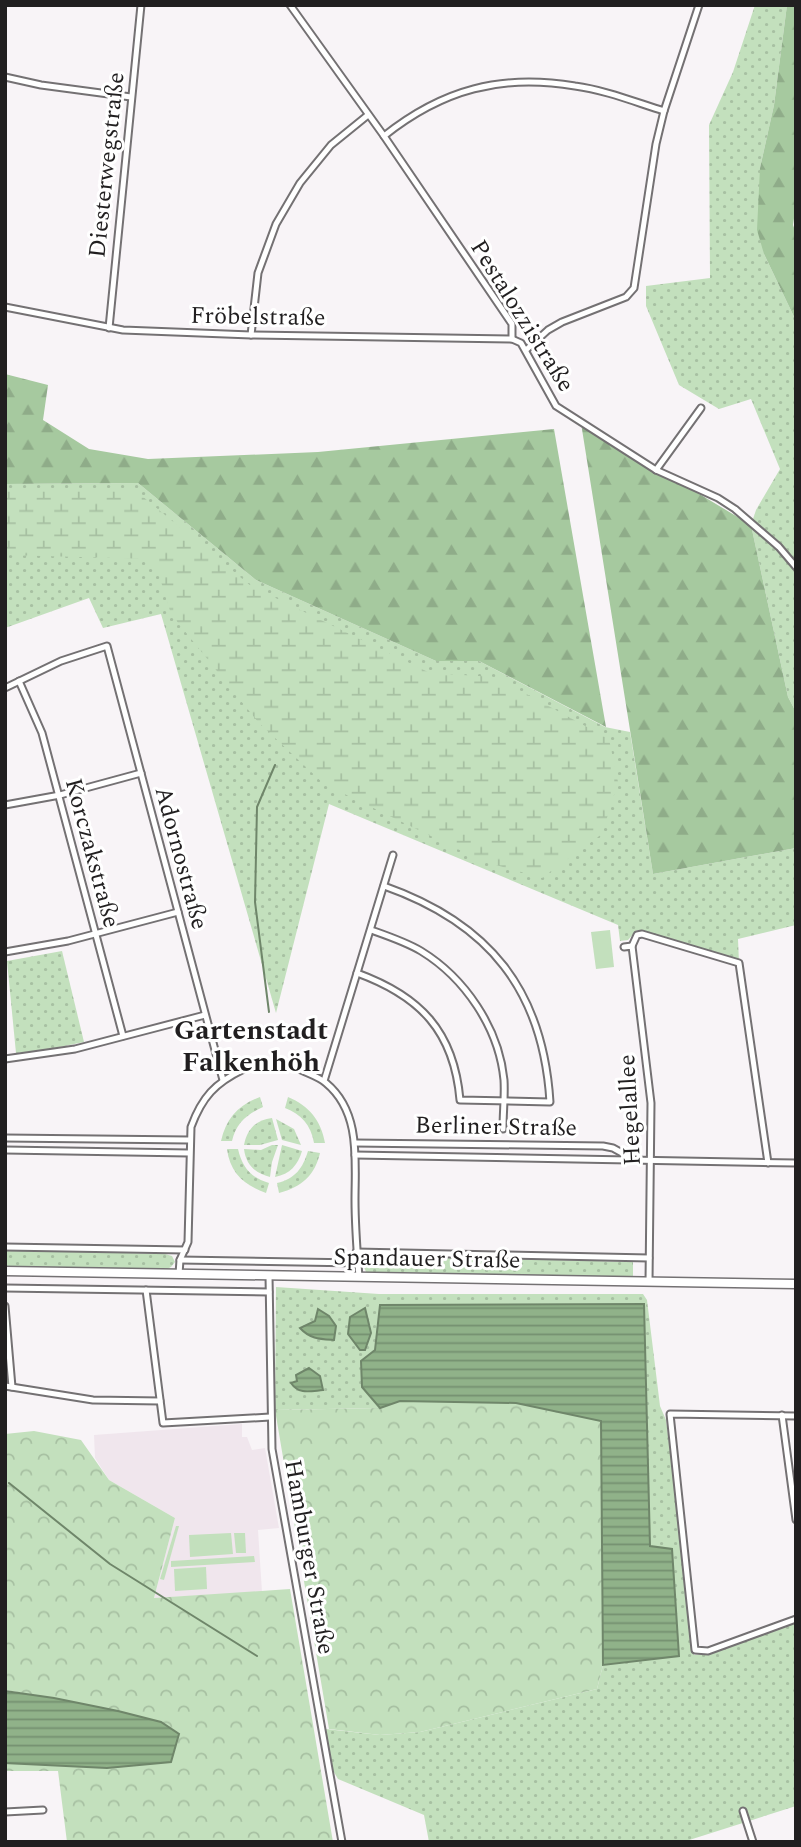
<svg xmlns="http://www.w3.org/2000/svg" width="801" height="1847" viewBox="0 0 801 1847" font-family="Spectral,serif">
<defs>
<pattern id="grass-dots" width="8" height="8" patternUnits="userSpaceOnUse" patternTransform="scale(1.75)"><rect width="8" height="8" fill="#c3e0bd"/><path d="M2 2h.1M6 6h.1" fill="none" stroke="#a7c0a2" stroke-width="1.8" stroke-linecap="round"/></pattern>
<pattern id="forest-firs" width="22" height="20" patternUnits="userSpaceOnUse" patternTransform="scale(1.75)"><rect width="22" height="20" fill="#a6c99f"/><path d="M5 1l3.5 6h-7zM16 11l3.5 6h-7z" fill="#8fac89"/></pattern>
<pattern id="wetland-marsh" width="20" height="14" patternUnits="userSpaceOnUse" patternTransform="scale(1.75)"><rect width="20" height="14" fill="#c3e0bd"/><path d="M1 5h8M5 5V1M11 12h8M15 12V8" fill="none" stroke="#a7c0a2"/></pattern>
<pattern id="park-crowns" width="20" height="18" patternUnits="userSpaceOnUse" patternTransform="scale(1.75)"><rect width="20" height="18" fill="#c3e0bd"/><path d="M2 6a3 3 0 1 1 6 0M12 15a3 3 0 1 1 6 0" fill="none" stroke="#a7c0a2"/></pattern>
<pattern id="water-rules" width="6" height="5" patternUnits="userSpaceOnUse" patternTransform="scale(1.75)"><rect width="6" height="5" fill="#90b289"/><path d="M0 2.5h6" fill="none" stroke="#759070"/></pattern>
</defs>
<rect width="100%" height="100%" fill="#f8f4f7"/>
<!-- built -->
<path fill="#f0e6ed" d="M242 1424V1437H247L252 1450 265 1448 279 1528 258 1530 262 1592 154 1598 175 1518 109 1480 95 1458 94 1435Z"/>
<!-- grass -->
<g fill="url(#grass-dots)" fill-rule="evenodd">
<path d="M755 5H787L774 105 760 168 764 254 796 321V712L788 697 751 525 756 510 780 469 751 399 719 409 679 385 646 306V286L710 278 709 125 733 72Z"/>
<path d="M138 483 256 580 436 661H479L605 727 630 732 653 874 796 848V925L738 939 739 963 637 930 628 940 620 941 618 925 329 804 276 1013 161 614 103 628 89 598 5 628V484Z"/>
<path d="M62 951 84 1042 45 1050 16 1053 7 961Z"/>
<path d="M260 1097 263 1107C247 1114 236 1123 232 1141H221C226 1119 238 1105 260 1097Z"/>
<path d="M288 1097C309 1106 321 1120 325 1143H314C311 1125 301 1114 285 1108Z"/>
<path d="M272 1118 278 1140 260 1145H244C247 1129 256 1120 272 1118Z"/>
<path d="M276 1119 294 1129 301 1145 282 1140Z"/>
<path d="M272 1145H278L272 1162 270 1177C255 1173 246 1165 244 1149L261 1150Z"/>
<path d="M282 1145 302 1151C298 1165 290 1174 275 1177Z"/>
<path d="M227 1149H238C242 1167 251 1178 269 1183L266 1193C244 1185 230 1173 227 1149Z"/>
<path d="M308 1151 320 1153C315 1175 302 1187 279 1193L277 1183C295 1179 303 1168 308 1151Z"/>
<path d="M5 1250 165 1254 172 1256 175 1262 171 1267 165 1270 5 1267Z"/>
<path d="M366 1255 633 1262V1277L366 1272 362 1262Z"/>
<path d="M276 1287 379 1294H643L647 1300 660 1406 666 1420 687 1576 694 1655 707 1654 796 1623V1806L683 1842H429L424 1815 338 1779 331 1767 326 1729 380 1735 420 1732 597 1689 603 1665 679 1656 650 1546 644 1304 375 1350 361 1361 362 1387 380 1408 275 1410ZM315 1321 333 1340C320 1339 310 1339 300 1328Z"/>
</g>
<!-- forest -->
<g fill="url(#forest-firs)">
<path d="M787 5H796V205L793 225 796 233V321L764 254 757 230 760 168 774 105Z"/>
<path d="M5 374 48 385 43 420 89 449 148 459 318 452 554 429 606 727 479 661H436L256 580 138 483 5 484Z"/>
<path d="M581 423 751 525 788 697 796 712V848L653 874Z"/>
</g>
<!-- wetland -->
<path fill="url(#wetland-marsh)" d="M5 490 136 491 251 586 430 673 495 677 609 739 618 782 602 834 542 878 482 861 324 784 258 722 171 614 154 559 5 555Z"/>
<!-- park -->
<g fill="url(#park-crowns)">
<path d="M400 1401 516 1403 601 1421 603 1665 597 1689 420 1732 380 1735 329 1729 275 1410 380 1408Z"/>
<path d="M34 1431 81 1440 109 1480 175 1518 154 1598 290 1589 333 1842H67L58 1771H5V1763L107 1768 54 1698 5 1690V1434Z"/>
</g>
<!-- pitch -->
<g fill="#c3e0bd">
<path d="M610 930 614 967 596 969 591 932Z"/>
<path d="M176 1526H179L164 1580 160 1579Z"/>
<path d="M231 1533 233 1554 190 1557 189 1535Z"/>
<path d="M234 1533H245L246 1553H236Z"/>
<path d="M254 1556 255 1562 171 1567V1561Z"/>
<path d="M206 1567 207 1589 175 1591 174 1569Z"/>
</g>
<!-- water -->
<g fill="url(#water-rules)" stroke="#6f866a" stroke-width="2">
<path d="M644 1304 650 1546 672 1549 679 1656 603 1665 601 1421 516 1403 400 1401 380 1408 362 1387 361 1361 375 1350 380 1305Z"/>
<path d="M365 1308 371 1333 365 1350H360L348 1334 350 1317Z"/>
<path d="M318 1309 329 1316 336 1326 334 1340C320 1339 310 1339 300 1328L315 1321Z"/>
<path d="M309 1368 320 1376 323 1390C311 1391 299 1395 291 1383L297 1381 296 1375Z"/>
<path d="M5 1691 54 1698 118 1711 161 1722 179 1734 171 1762 107 1768 5 1763Z"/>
</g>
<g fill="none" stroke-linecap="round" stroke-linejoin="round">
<!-- stream -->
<g stroke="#6f866a" stroke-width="2">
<path d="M269 1012 255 902 257 807 275 765"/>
<path d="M9 1483 110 1564 257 1656"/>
</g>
<!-- street casing -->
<g stroke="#747173" stroke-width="9">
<g id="street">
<path d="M290 5 384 136 512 324V339"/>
<path d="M5 77 41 85 131 97"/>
<path d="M384 136C443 89 501 74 575 86 605 90 635 102 664 111"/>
<path d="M5 307 123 330 251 335 512 339 521 343 556 406 656 470 718 498 735 509 779 547 796 567"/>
<path d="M109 328 141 5"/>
<path d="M251 335 258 273 276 224 300 183 331 145 368 115"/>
<path d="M526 350 548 330 562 322 626 297 634 288 656 144 664 111 699 5"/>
<path d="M656 470 701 408"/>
<path d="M19 681 42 733 123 1036"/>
<path d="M5 688 61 661 107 646 223 1080"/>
<path d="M5 805 60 795 141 773"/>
<path d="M371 930C388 936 406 942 421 951 465 978 499 1028 504 1080 505 1096 503 1112 503 1129"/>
<path d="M632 946 637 935 642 934 739 963 768 1163"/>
<path d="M624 947 632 946 651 1103 649 1282"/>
<path d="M5 952 68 941 178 912"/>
<path d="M357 973C420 996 454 1031 460 1100L550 1102C543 990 489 923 384 886"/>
<path d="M5 1059 75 1049 205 1015"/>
<path d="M301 1070C309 1074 319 1077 326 1083 361 1112 355 1160 355 1200 355 1226 357 1251 359 1277"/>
<path d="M324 1081 393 855"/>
<path d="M5 1138 189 1140"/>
<path d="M355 1143 603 1146 613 1148 631 1158"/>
<path d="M5 1150 189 1153"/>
<path d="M355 1155 796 1163"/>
<path d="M5 1247 185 1250"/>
<path d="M356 1252 649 1258"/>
<path d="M180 1260 358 1263"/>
<path d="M179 1274 180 1260 188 1242 191 1127C202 1097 215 1083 244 1069"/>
<path d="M269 1276 272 1449 342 1842"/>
<path d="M5 1288 269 1292"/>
<path d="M146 1290 163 1423 270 1417"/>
<path d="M5 1306 12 1387"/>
<path d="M5 1386 93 1400 160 1401"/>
<path d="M782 1415 796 1520"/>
<path d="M796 1416 670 1414 695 1650 708 1651 796 1619"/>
<path d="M743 1811 753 1842"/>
<path d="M5 1812 43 1810"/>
</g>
</g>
<!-- secondary casing -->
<g stroke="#747173" stroke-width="11">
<path id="secondary" d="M5 1271 796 1284"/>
</g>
<!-- street -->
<use href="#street" stroke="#fff" stroke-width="5"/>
<!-- secondary -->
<use href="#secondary" stroke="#fff" stroke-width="8"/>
</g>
<g text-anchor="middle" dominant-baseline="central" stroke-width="6" stroke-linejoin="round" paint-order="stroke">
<!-- street labels -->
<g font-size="24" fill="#211f20" stroke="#fff">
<text transform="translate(107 165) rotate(-84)">Diesterwegstraße</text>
<text transform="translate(522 316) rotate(58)">Pestalozzistraße</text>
<text transform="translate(258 317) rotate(1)">Fröbelstraße</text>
<text transform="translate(92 853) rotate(75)">Korczakstraße</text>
<text transform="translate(181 858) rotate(75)">Adornostraße</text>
<text transform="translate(630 1110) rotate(-93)">Hegelallee</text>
<text transform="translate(496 1127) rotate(1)">Berliner Straße</text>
<text transform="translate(427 1259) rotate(1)">Spandauer Straße</text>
<text transform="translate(309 1557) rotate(80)">Hamburger Straße</text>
</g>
<!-- quarter labels -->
<g font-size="28" font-weight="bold" fill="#211f20" stroke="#fff">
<text x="251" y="1030">Gartenstadt<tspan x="251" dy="32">Falkenhöh</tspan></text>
</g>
</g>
<!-- border -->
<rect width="801" height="1847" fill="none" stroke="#211f20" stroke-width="14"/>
</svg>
